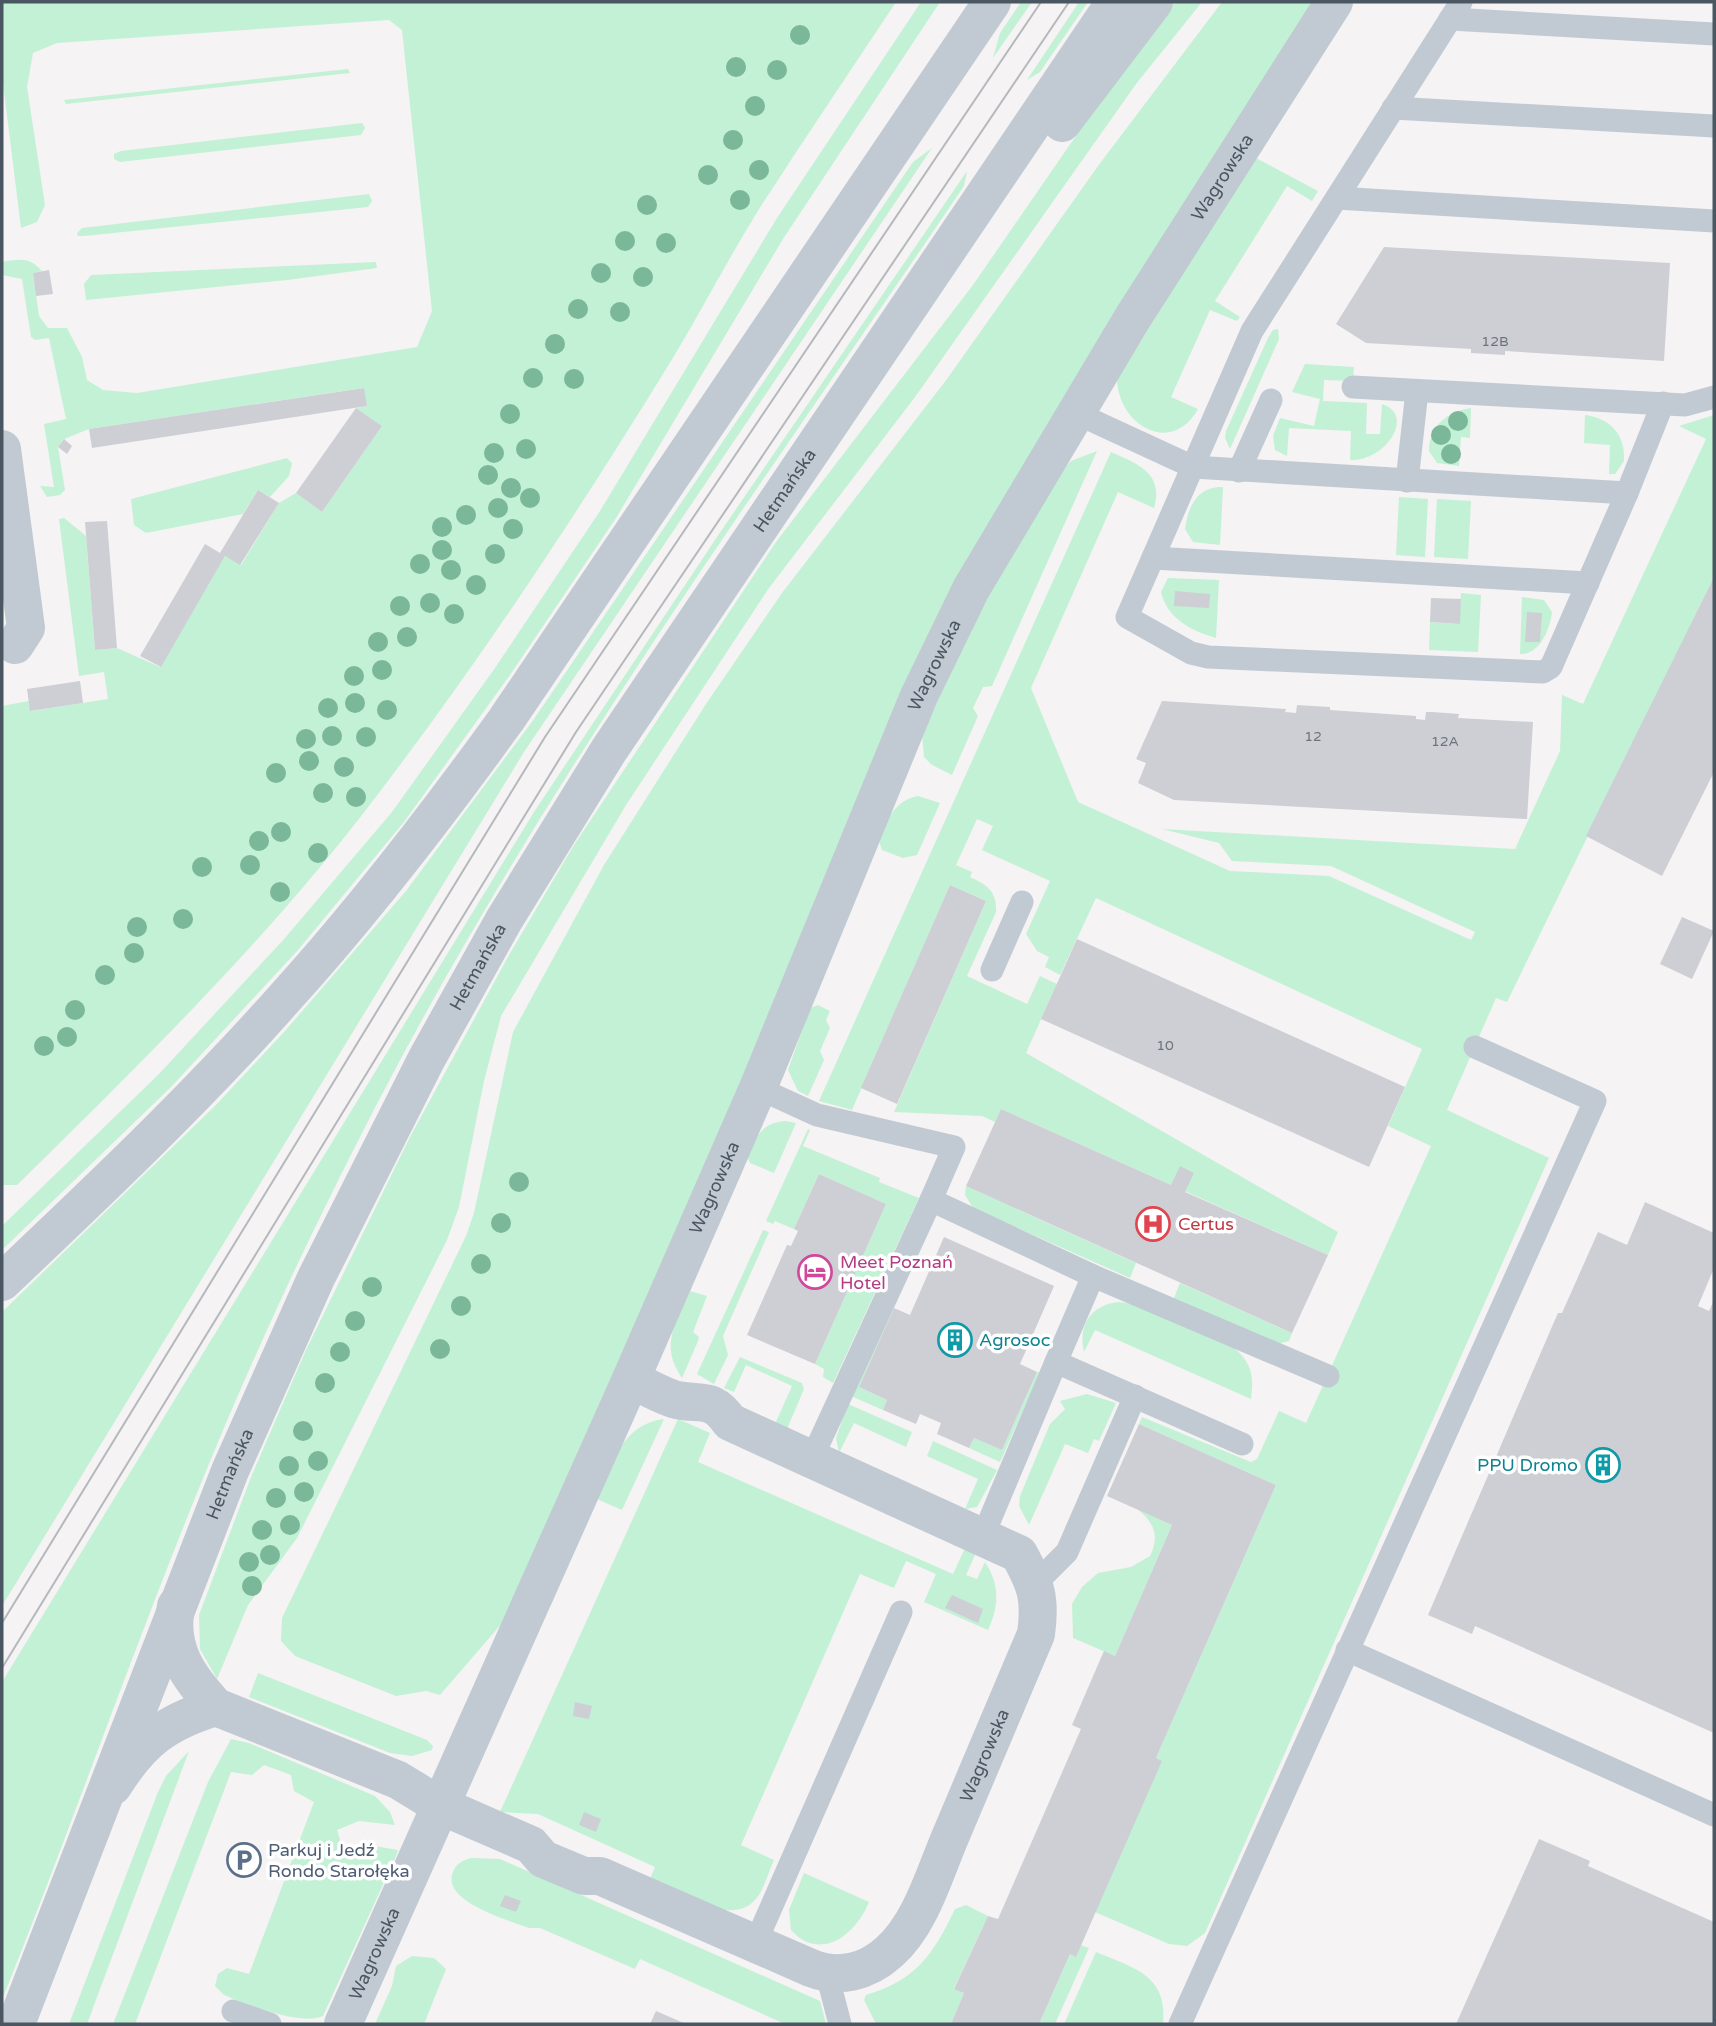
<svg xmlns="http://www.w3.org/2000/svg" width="1716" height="2026" viewBox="0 0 1716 2026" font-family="'Varela Round',sans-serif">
<rect width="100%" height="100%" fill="#f5f3f3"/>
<!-- green -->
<g fill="#c3f1d5">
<path d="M2 2H896C851 70 805 138 761 206 729 257 702 310 671 361 579 511 482 658 375 798 269 938 142 1062 17 1185H2V706L29 701 31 711 108 699 104 672 79 676 59 519 64 518 86 536 95 650 117 648 160 667 225 556 241 565 279 503 296 493 322 512 382 426 356 408 367 406 363 388 89 429 64 439 58 447 65 490 60 495 47 497 40 486 54 487 44 424 66 419 49 338 35 340 31 337 22 279 2 275V262C20 259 29 257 42 271L33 273 39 316 48 328H67L82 357 87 380 103 390 137 393 417 347 432 311 402 30 389 20 57 43 33 53 27 87 45 205 37 222 21 228 2 75Z"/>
<path d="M921 2H940L783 239 616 518 510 675 404 822 298 950 171 1087 2 1250V1226L159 1074 285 938 392 812 495 668 600 511 777 218Z"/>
<path d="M1021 2H1032L993 58 1000 33Z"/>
<path d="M1079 2H1088L1040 72 1027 80Z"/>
<path d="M1175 2H1202L1136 84 915 397 769 588 626 805 501 1016 484 1081 459 1207 447 1240 297 1538 248 1605 217 1679 200 1649 199 1615 251 1477 306 1350 410 1137 509 955 574 845 776 542 973 285 1113 82Z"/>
<path d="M1222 2H1318L1096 349 757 1048 503 1622 440 1695 426 1691 396 1696 295 1656 281 1641 282 1618 466 1236 474 1213 513 1032 604 865 706 704 782 593 947 379 1098 166Z"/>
<path d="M348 69 350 73 66 104 64 100Z"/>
<path d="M362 123 365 128 361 135 120 162 114 159V154L121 151Z"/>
<path d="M932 148 524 752 2 1606V1312L216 1105 285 1031 406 891 534 719 913 162Z"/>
<path d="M1254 157 1318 191 1312 201 1287 186 1215 301 1240 317 1237 321 1210 310 1171 397 1198 409C1172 456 1119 426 1117 380Z"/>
<path d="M967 171 964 186C753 498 529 802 359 1139 306 1243 256 1350 211 1459 137 1637 74 1821 2 2000V1682L534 812 719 534Z"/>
<path d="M369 194 372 201 368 207 84 236H78L77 233 82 228Z"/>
<path d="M376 262 377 268 287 280 86 300 84 284 91 275Z"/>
<path d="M1278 329 1279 339 1230 449 1225 438 1226 431 1268 338 1273 330Z"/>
<path d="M1305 364 1354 367 1353 381 1324 380 1323 401 1367 403 1366 434H1380L1382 404C1417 416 1384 462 1350 460L1351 431 1289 428 1287 456 1275 450 1273 436 1280 418 1314 426 1320 399 1292 392Z"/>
<path d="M1471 408 1470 438 1461 437 1459 466 1437 463 1429 451C1429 426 1448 411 1471 408Z"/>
<path d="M1585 415C1610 418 1626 435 1624 461L1615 474H1609L1610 445 1584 443Z"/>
<path d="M1714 415V577L1507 1002 1496 998 1447 1110 1549 1158 1205 1933 1187 1946 1169 1944 1095 1912 1161 1761 1156 1758 1276 1485 1139 1424 1142 1417 1251 1462 1257 1459 1279 1411 1306 1423 1431 1146 1388 1126 1422 1049 1096 898 1060 975 1045 967 1049 957 1037 951 1026 934 1050 881 982 850 993 826 977 819 956 865 972 872 970 877C987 885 997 891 996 912L967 976 1027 1004 1040 976 1057 984 1026 1053 1338 1232 1328 1255 1001 1109 995 1122 982 1116 894 1112 986 901 950 885 852 1110 819 1101 1111 452C1138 464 1164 473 1154 508L1118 492 1031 688 1078 802 1230 871 1329 876 1471 940 1475 932 1331 866 1232 861 1219 843 1162 829 1515 849 1560 751 1562 695 1583 704 1706 439 1679 426Z"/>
<path d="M1097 451 992 686 983 687 973 708 978 716 952 775 932 765 924 757 922 735 981 608 1061 471 1071 461Z"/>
<path d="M287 458 292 463 289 476 270 497 258 490 243 514 146 533 134 525 131 499Z"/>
<path d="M1223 487 1220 545 1193 542 1185 529C1188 506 1198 486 1223 487Z"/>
<path d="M1399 497 1428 499 1425 557 1396 555Z"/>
<path d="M1437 499 1471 501 1468 559 1434 557Z"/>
<path d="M1168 578 1219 580 1216 638C1191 631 1167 618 1161 592Z"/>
<path d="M1461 593 1481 595 1478 652 1429 650 1430 622 1459 624Z"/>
<path d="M1522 597 1544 600 1552 612C1550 630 1539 655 1520 654Z"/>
<path d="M918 796 940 803 917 855 903 858 882 850 879 841C888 820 893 801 918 796Z"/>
<path d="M818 1005 830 1011 826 1020 830 1028 820 1051 824 1060 808 1096 798 1091 788 1070 810 1008Z"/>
<path d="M785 1121 796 1123 774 1173 750 1163 747 1156C756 1136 762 1123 785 1121Z"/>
<path d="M808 1129 810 1130 803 1146 880 1178 879 1182 919 1198 833 1383 823 1377 824 1369 815 1364 886 1204 819 1174 794 1229 775 1221 773 1224 766 1221Z"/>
<path d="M966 1186 1136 1263 1130 1278 973 1208 965 1195Z"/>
<path d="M763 1230 769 1232 723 1336 728 1355 714 1384 697 1374Z"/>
<path d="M1180 1283 1292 1333 1289 1341 1277 1344 1174 1298Z"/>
<path d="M690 1291 707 1296 693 1332 699 1337 698 1341 682 1378C659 1344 676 1324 690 1291Z"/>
<path d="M1119 1302 1133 1304 1234 1348C1252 1363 1254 1377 1251 1399L1095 1330 1084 1352C1078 1324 1091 1305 1119 1302Z"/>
<path d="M894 1308 859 1387 887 1400 883 1410 851 1396Z"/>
<path d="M740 1357 802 1383 804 1389 787 1429 775 1424 792 1386 746 1365 734 1392 724 1388Z"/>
<path d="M1037 1372 1040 1373 1000 1462 969 1448 974 1438 1002 1450Z"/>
<path d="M1087 1394 1116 1403 1099 1441 1094 1439 1088 1453 1065 1444 1029 1525 1019 1506 1020 1496 1050 1424 1065 1409 1060 1401Z"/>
<path d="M848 1404 912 1432 906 1447 854 1423 839 1453 836 1438Z"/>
<path d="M664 1419 622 1510 599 1500 597 1497C613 1463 622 1424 664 1419Z"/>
<path d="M678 1419 710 1433 698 1462 953 1574 966 1546 976 1553 966 1575 977 1579 985 1562C1000 1585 999 1606 988 1630L924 1602 936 1574 906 1561 894 1588 860 1574 741 1845 774 1860C769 1871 765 1885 759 1895 735 1932 678 1892 650 1879L655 1867 538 1814 500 1812Z"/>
<path d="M933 1441 997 1470 977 1507 965 1509 978 1479 927 1456Z"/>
<path d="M1137 1509 1172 1525 1115 1656 1073 1638 1072 1604 1082 1587 1098 1573 1131 1567 1150 1556C1160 1536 1154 1522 1137 1509Z"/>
<path d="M258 1673 427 1740 433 1746 432 1750 412 1756 390 1753 249 1697Z"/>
<path d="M231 1739 249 1743 375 1796 390 1812 395 1825 359 1821 337 1830 344 1852 363 1844 398 1850 396 1856 323 2016C300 2026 249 2005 224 1995L215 1986 218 1974 227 1968 249 1974 314 1802 294 1791 291 1775 264 1765 252 1775 231 1772 135 2024H113L208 1782Z"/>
<path d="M189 1751 87 2024H69L158 1792 166 1776Z"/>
<path d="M472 1858 500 1859 820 2001 826 2024H785L640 1959 635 1969 540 1928H529C508 1920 445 1902 452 1875 455 1864 462 1860 472 1858Z"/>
<path d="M804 1873 869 1902C856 1934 821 1963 791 1930L789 1910Z"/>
<path d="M966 1905 988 1916 954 1988 964 1993 951 2024H876L864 2000 866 1995C916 1980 933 1955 955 1909Z"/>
<path d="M1081 1945 1089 1948 1055 2024H1039L1070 1954 1076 1956Z"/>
<path d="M1096 1952C1134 1968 1168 1975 1163 2024H1064Z"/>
<path d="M412 1956 434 1958 446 1969 424 2024H375L392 1986 396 1966Z"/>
</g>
<!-- building -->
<g fill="#cdcfd5">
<path d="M1384 247 1670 263 1664 361 1505 351V355L1471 353V349L1366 343 1336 324Z"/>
<path d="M49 270 53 294 36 296 33 273Z"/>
<path d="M364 388 367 406 92 448 89 429Z"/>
<path d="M356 408 382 426 322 512 296 493Z"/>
<path d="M64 439 72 446 67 454 58 447Z"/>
<path d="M258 490 279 503 240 565 225 556 161 667 140 656 205 544 220 553Z"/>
<path d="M107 521 117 648 95 650 85 522Z"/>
<path d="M1714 577V772L1662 876 1586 836Z"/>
<path d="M1175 591 1210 594 1209 608 1174 606Z"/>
<path d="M1431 598 1461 599 1460 624 1430 622Z"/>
<path d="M1527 612 1542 613 1540 642H1525Z"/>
<path d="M80 681 83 703 30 711 27 689Z"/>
<path d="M1162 701 1286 709 1285 712 1296 713 1297 705 1330 707V710L1416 716V719L1425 720 1426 712H1432L1459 714 1458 718 1533 722 1527 819 1174 800 1138 783 1146 763 1136 759Z"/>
<path d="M950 885 986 901 897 1104 861 1088Z"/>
<path d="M1682 917 1714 931 1692 979 1660 964Z"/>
<path d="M1077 939 1405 1087 1369 1167 1041 1019Z"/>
<path d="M1001 1109 1171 1185 1180 1166 1194 1173 1185 1192 1328 1255 1292 1333 966 1186Z"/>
<path d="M819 1174 886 1204 815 1364 747 1335 787 1245 791 1246 798 1231 794 1229Z"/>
<path d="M1645 1202 1714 1233V1268L1698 1306 1709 1311 1714 1300V1733L1475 1626 1472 1634 1428 1615 1554 1322 1558 1313H1562L1598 1232 1627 1245Z"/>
<path d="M944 1237 1054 1286 1020 1364 1037 1372 1002 1450 974 1438 969 1448 937 1434 941 1423 920 1414 916 1424 883 1410 887 1400 859 1387 894 1308 910 1315Z"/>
<path d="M1139 1424 1276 1485 1156 1758 1162 1761 1076 1957 1070 1954 1039 2024H951L964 1993 954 1989 988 1916 998 1919 1081 1729 1072 1725 1097 1667 1104 1651 1115 1656 1172 1525 1107 1496Z"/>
<path d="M952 1595 983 1609 978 1623 945 1608Z"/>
<path d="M575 1702 592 1706 589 1719 573 1716Z"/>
<path d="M584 1812 601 1819 596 1832 579 1825Z"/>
<path d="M1539 1839 1590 1861 1588 1866 1714 1922V2024H1456Z"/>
<path d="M505 1895 521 1901 516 1912 500 1906Z"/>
<path d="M656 2011 686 2024H650Z"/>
</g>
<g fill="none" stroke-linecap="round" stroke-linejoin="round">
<!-- service -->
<g stroke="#c1cad2" stroke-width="23">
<path d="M1461 2 1252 331 1127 617 1191 653 1208 657 1543 672 1551 667 1627 493 1663 403"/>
<path d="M1450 19 1714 34"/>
<path d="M1393 108 1714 126"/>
<path d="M1337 198 1714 221"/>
<path d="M1353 387 1685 405 1714 397"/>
<path d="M1076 413 1193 467 1627 493"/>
<path d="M1239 471 1271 400"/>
<path d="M1407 481 1417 391"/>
<path d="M1153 558 1588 583"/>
<path d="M992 970 1022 902"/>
<path d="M758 1088 817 1115 954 1147 931 1200 1093 1276 1328 1376"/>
<path d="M1056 1362 1093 1276"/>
<path d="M812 1458 931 1200"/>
<path d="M983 1536 1056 1362 1242 1444"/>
<path d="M1035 1584 1067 1552 1135 1396"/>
<path d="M1347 1650 1714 1815"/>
<path d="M755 1944 901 1612"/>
<path d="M827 1974 840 2024"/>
<path d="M233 2011 270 2024"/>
<path d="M1180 2024 1595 1101 1475 1047"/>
</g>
<!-- minor -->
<g stroke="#c1cad2" stroke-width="38">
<path d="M2 449 26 628 15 645"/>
<path id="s1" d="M176 1606C168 1649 188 1677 216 1707L398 1780 439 1805 531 1845 543 1859 584 1876H600L811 1968C839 1979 867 1972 889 1952 921 1924 935 1872 951 1835 979 1768 1008 1701 1036 1634 1041 1598 1036 1585 1019 1554L730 1422C712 1396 702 1405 677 1400 662 1396 645 1386 631 1379"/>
<path d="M113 1786C141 1741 166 1722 216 1707"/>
<path id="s2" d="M343 2024 631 1379 758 1088 919 696 971 589 1132 319 1334 2"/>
</g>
<!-- tertiary -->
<g stroke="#c1cad2" stroke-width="38">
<path d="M1062 123 1154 2"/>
<path d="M2 1282C98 1191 194 1100 282 1001 363 912 436 817 506 720L992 2"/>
<path id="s3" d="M16 2024 230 1471 316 1278 426 1060 504 920 609 750 1115 2"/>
</g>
<!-- tram -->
<g stroke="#b5b8bd" stroke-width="2">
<path d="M2 1623 545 737 1041 2"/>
<path d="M2 1668 576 732 1069 2"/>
</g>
</g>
<!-- trees -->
<g fill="#7bb799">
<circle cx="800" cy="35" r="10"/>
<circle cx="736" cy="67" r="10"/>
<circle cx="777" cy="70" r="10"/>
<circle cx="755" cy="106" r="10"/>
<circle cx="733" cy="140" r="10"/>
<circle cx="759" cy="170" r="10"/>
<circle cx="708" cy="175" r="10"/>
<circle cx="740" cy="200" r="10"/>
<circle cx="647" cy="205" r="10"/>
<circle cx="625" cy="241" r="10"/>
<circle cx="666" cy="243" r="10"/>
<circle cx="601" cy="273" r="10"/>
<circle cx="643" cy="277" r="10"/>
<circle cx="578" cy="309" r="10"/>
<circle cx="620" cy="312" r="10"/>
<circle cx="555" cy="344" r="10"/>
<circle cx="533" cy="378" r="10"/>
<circle cx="574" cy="379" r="10"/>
<circle cx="510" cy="414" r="10"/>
<circle cx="1458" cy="421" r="10"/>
<circle cx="1441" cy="435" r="10"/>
<circle cx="526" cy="449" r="10"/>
<circle cx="494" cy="453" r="10"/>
<circle cx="1451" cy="454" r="10"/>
<circle cx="488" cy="475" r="10"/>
<circle cx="511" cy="488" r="10"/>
<circle cx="530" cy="498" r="10"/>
<circle cx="498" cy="508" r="10"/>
<circle cx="466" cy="515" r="10"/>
<circle cx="442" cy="527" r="10"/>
<circle cx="513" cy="529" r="10"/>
<circle cx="442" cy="550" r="10"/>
<circle cx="495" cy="554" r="10"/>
<circle cx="420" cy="564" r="10"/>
<circle cx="451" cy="570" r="10"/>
<circle cx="476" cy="585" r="10"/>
<circle cx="430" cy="603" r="10"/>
<circle cx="400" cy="606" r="10"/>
<circle cx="454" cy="614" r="10"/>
<circle cx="407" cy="637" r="10"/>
<circle cx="378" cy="642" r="10"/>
<circle cx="382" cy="670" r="10"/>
<circle cx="354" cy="676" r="10"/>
<circle cx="355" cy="703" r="10"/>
<circle cx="328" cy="708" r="10"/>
<circle cx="387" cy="710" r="10"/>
<circle cx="332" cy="736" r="10"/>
<circle cx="366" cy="737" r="10"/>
<circle cx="306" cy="739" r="10"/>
<circle cx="309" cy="761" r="10"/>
<circle cx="344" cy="767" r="10"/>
<circle cx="276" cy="773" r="10"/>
<circle cx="323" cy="793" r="10"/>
<circle cx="356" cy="797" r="10"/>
<circle cx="281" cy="832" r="10"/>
<circle cx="259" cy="841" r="10"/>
<circle cx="318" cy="853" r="10"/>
<circle cx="250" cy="865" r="10"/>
<circle cx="202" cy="867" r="10"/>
<circle cx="280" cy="892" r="10"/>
<circle cx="183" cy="919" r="10"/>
<circle cx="137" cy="927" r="10"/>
<circle cx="134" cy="953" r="10"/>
<circle cx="105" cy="975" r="10"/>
<circle cx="75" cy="1010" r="10"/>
<circle cx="67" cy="1037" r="10"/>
<circle cx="44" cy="1046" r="10"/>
<circle cx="519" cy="1182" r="10"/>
<circle cx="501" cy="1223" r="10"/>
<circle cx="481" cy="1264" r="10"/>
<circle cx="372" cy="1287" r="10"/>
<circle cx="461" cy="1306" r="10"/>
<circle cx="355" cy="1321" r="10"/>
<circle cx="440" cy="1349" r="10"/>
<circle cx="340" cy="1352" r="10"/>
<circle cx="325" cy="1383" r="10"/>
<circle cx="303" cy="1431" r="10"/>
<circle cx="318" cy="1461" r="10"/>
<circle cx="289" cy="1466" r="10"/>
<circle cx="304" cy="1492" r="10"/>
<circle cx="276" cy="1498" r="10"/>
<circle cx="290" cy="1525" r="10"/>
<circle cx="262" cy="1530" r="10"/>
<circle cx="270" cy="1555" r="10"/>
<circle cx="249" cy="1562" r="10"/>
<circle cx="252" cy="1586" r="10"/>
</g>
<!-- icons -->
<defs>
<g id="hospital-ring" transform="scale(1.75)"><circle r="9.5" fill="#fff" stroke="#e0444e" stroke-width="1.5"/><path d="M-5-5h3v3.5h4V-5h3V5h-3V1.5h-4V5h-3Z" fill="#e0444e"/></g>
<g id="hotel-ring" transform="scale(1.75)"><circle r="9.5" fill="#fff" stroke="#d1479c" stroke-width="1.5"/><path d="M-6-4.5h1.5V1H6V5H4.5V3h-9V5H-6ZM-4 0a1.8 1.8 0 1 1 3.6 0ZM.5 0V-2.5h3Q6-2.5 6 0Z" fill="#d1479c"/></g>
<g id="building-ring" transform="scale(1.75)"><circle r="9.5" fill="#fff" stroke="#0f9aa8" stroke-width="1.5"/><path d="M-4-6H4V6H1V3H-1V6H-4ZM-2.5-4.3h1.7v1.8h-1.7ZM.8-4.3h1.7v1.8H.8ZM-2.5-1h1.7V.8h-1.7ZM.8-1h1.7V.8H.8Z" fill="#0f9aa8"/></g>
<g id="parking-ring" transform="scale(1.75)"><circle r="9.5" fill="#fff" stroke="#5c6f8a" stroke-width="1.5"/><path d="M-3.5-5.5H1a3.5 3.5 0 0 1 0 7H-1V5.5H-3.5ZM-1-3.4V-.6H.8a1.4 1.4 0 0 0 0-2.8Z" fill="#5c6f8a"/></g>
</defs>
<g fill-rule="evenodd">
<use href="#hospital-ring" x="1153" y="1224"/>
<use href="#hotel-ring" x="815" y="1272"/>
<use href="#building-ring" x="955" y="1340"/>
<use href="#building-ring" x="1603" y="1465"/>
<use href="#parking-ring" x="244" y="1860"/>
</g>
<g text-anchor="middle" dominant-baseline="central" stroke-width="7" stroke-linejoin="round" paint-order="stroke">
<!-- number labels -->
<g font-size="14" fill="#6b747e">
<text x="1495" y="341">12B</text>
<text x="1313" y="736">12</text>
<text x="1445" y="741">12A</text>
<text x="1165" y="1045">10</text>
</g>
<!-- street labels -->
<g font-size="18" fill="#4a5661" stroke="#fff">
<text stroke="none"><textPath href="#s2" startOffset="2049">Wagrowska</textPath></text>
<text stroke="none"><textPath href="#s3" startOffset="1722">Hetmańska</textPath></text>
<text stroke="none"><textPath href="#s2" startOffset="1482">Wagrowska</textPath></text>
<text stroke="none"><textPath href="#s3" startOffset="1155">Hetmańska</textPath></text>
<text stroke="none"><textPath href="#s2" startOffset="915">Wagrowska</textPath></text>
<text stroke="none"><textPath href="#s3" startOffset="590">Hetmańska</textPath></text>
<text stroke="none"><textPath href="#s1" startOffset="1071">Wagrowska</textPath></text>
<text stroke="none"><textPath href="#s2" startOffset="77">Wagrowska</textPath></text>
</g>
<!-- health labels -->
<g font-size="18" fill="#be3a42" stroke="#fff" text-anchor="start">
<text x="1178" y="1224">Certus</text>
</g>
<!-- hotel labels -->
<g font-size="18" fill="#b23c85" stroke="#fff" text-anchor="start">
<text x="840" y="1262">Meet Poznań<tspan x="840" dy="21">Hotel</tspan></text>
</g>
<!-- culture labels -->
<g font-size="18" fill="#0d838f" stroke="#fff" text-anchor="start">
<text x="979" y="1340">Agrosoc</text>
<text x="1578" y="1465" text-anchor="end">PPU Dromo</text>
</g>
<!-- service labels -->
<g font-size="18" fill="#4e5e75" stroke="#fff" text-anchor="start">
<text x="268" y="1850">Parkuj i Jedź<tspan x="268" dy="21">Rondo Starołęka</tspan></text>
</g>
</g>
<!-- border -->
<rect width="1716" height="2026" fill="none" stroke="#4a5661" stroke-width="7"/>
</svg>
